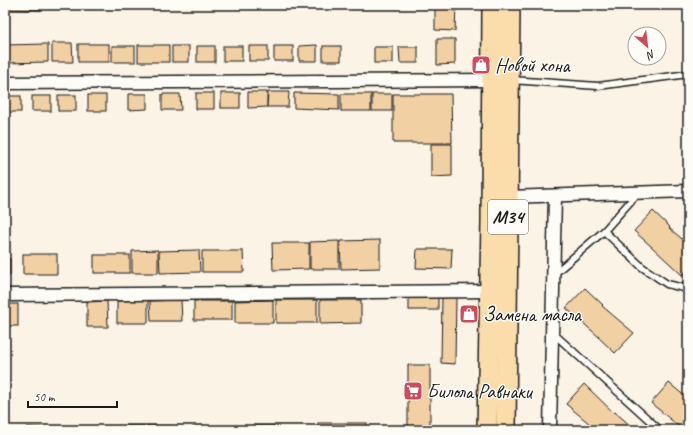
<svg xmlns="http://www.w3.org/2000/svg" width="693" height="435" viewBox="0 0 693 435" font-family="Caveat,sans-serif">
<rect width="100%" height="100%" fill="#fbf3e6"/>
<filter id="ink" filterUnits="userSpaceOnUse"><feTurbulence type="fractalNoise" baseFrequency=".025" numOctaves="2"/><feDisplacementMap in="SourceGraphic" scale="8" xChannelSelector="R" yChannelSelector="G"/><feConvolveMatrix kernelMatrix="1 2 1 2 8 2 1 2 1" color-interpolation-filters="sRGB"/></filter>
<g filter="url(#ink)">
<!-- building -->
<g fill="#f1d0a3" stroke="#1c1c1c">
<path d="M5 5H41V10L5 9Z"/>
<path d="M435 5H456L455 31 435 30Z"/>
<path d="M437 39H455V64L437 65Z"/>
<path d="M52 43H72L73 62H52Z"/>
<path d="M48 44V62L5 63V45Z"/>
<rect x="78" y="44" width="31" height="18"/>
<rect x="138" y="45" width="31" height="17"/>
<path d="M317 45V61H299V46Z"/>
<rect x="112" y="46" width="23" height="16"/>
<rect x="172" y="46" width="17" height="16"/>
<rect x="197" y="46" width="18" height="16"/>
<rect x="223" y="46" width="19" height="15"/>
<rect x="249" y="46" width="19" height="15"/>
<rect x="274" y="46" width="19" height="15"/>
<rect x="323" y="46" width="18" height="15"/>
<rect x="374" y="47" width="19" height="16"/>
<path d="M399 47H418V63H400Z"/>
<path d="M248 92H267V107L248 108Z"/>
<path d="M268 92H289L288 107H267Z"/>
<rect x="196" y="93" width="18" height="16"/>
<rect x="221" y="93" width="19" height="15"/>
<path d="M294 93 339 94V110L294 108Z"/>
<path d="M128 94H147V109L128 110Z"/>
<path d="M162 94H180L181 110H162Z"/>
<rect x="341" y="94" width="30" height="17"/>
<rect x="372" y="94" width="20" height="17"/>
<path d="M393 94H451L452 143H393Z"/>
<rect x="58" y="95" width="18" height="16"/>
<rect x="88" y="95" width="18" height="16"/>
<rect x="5" y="96" width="16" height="16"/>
<rect x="32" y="96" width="19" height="15"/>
<path d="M431 144H452V176L431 177Z"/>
<path d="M653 211 670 227 669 228 688 244V268L682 275 652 247 634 231Z"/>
<path d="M380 240V268L341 269 340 241Z"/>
<path d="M339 241V269H310V242Z"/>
<path d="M272 243H309V269L273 270Z"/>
<path d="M417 249H452L451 269 416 268Z"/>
<path d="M158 250V273H132V251Z"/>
<path d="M199 250 200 272 160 273 159 251Z"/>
<path d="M202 251H243L244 272H202Z"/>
<rect x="23" y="254" width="34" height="20"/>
<rect x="94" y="255" width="36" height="18"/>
<rect x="5" y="259" width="5" height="16"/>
<path d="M585 288 603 305 602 306 634 333 615 353 598 337H599L566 308Z"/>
<rect x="409" y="296" width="29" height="14"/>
<path d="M442 296H456L455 364 441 363Z"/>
<path d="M148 300V323H117V301Z"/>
<path d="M181 300 182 321H151L150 301Z"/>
<path d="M273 300V323H235V301Z"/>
<rect x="276" y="300" width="41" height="23"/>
<path d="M320 300H361V323L320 324Z"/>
<path d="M107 301 108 327H87V302Z"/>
<rect x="194" y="301" width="38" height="19"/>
<rect x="5" y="304" width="13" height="22"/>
<rect x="408" y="365" width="22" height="65"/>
<path d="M669 383 687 398 686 399 688 402V430H683L651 403Z"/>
<path d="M584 384 614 413 615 412 632 427 629 430H597L566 404Z"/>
<rect x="318" y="423" width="49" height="7"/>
<rect x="127" y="426" width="46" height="4"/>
<rect x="251" y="426" width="23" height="4"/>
<path d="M27 427 60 428V430H27Z"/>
<rect x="62" y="427" width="23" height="3"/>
<rect x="193" y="427" width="38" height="3"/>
</g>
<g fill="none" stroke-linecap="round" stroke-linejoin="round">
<!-- lane casing -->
<g stroke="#1c1c1c" stroke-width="9">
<g id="lane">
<path d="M511 80 598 86 688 74"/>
<path d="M604 231 642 267 667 284 688 289"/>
<path d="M554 274 604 231 637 194"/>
<path d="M553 333 660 430"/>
</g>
</g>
<!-- street casing -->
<g stroke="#1c1c1c" stroke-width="15">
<g id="street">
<path d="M5 83 492 80"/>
<path d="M508 197 688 191"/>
<path d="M5 295 491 291"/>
<path d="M550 430 555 196"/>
</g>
</g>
<!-- primary casing -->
<g stroke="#1c1c1c" stroke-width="22">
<g id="primary">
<path d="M487 430 491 222 492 5"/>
<path d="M506 430 510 5"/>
</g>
</g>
<!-- lane -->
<use href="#lane" stroke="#fdfcf7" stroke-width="6"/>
<!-- street -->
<use href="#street" stroke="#fdfcf7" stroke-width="12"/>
<!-- primary -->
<use href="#primary" stroke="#fbddab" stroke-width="19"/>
</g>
</g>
<!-- icons -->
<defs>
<g id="shop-square" transform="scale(1)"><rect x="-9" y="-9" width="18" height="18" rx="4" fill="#d1495b" stroke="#fdfcf7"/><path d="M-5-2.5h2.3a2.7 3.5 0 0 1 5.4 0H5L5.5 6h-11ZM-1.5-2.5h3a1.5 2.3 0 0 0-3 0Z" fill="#fff"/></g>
<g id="supermarket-square" transform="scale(1)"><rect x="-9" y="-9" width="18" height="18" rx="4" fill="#d1495b" stroke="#fdfcf7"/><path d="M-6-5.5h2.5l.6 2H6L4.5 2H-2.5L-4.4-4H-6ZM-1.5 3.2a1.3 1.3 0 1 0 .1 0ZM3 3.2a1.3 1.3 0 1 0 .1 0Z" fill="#fff"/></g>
</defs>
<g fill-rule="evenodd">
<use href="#shop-square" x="481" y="65"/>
<use href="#shop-square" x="469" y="314"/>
<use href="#supermarket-square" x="413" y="391"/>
</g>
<g text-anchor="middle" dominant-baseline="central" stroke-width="3" stroke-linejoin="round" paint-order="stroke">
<!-- shield labels -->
<rect fill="#fdfcf7" stroke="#605f5e" stroke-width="1" x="488" y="200" width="40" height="34" rx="3"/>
<g font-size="19" font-weight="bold" fill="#1c1c1c">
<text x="508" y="217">M34</text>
</g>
<!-- poi labels -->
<g font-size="20" fill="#1c1c1c" stroke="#fdfcf7" text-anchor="start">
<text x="495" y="65">Новой хона</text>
<text x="483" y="314">Замена масла</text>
<text x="427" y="391">Билола Равнаки</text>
</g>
</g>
<!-- margin -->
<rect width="693" height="435" fill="none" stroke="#fdfcf7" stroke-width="20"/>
<rect x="10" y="10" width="673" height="415" fill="none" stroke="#1c1c1c" stroke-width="1.5" filter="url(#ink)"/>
<!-- north arrow -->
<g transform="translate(647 46) rotate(152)"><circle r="19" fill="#fdfcf7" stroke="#a3a29f"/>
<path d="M0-3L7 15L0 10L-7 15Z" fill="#d1495b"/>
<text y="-6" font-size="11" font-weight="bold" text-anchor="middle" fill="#1c1c1c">N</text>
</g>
<!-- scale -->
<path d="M28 401v6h89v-6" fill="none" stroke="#1c1c1c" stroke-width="2"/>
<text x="34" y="401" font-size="12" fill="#1c1c1c" stroke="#fdfcf7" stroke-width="3" paint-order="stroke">50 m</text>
</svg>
